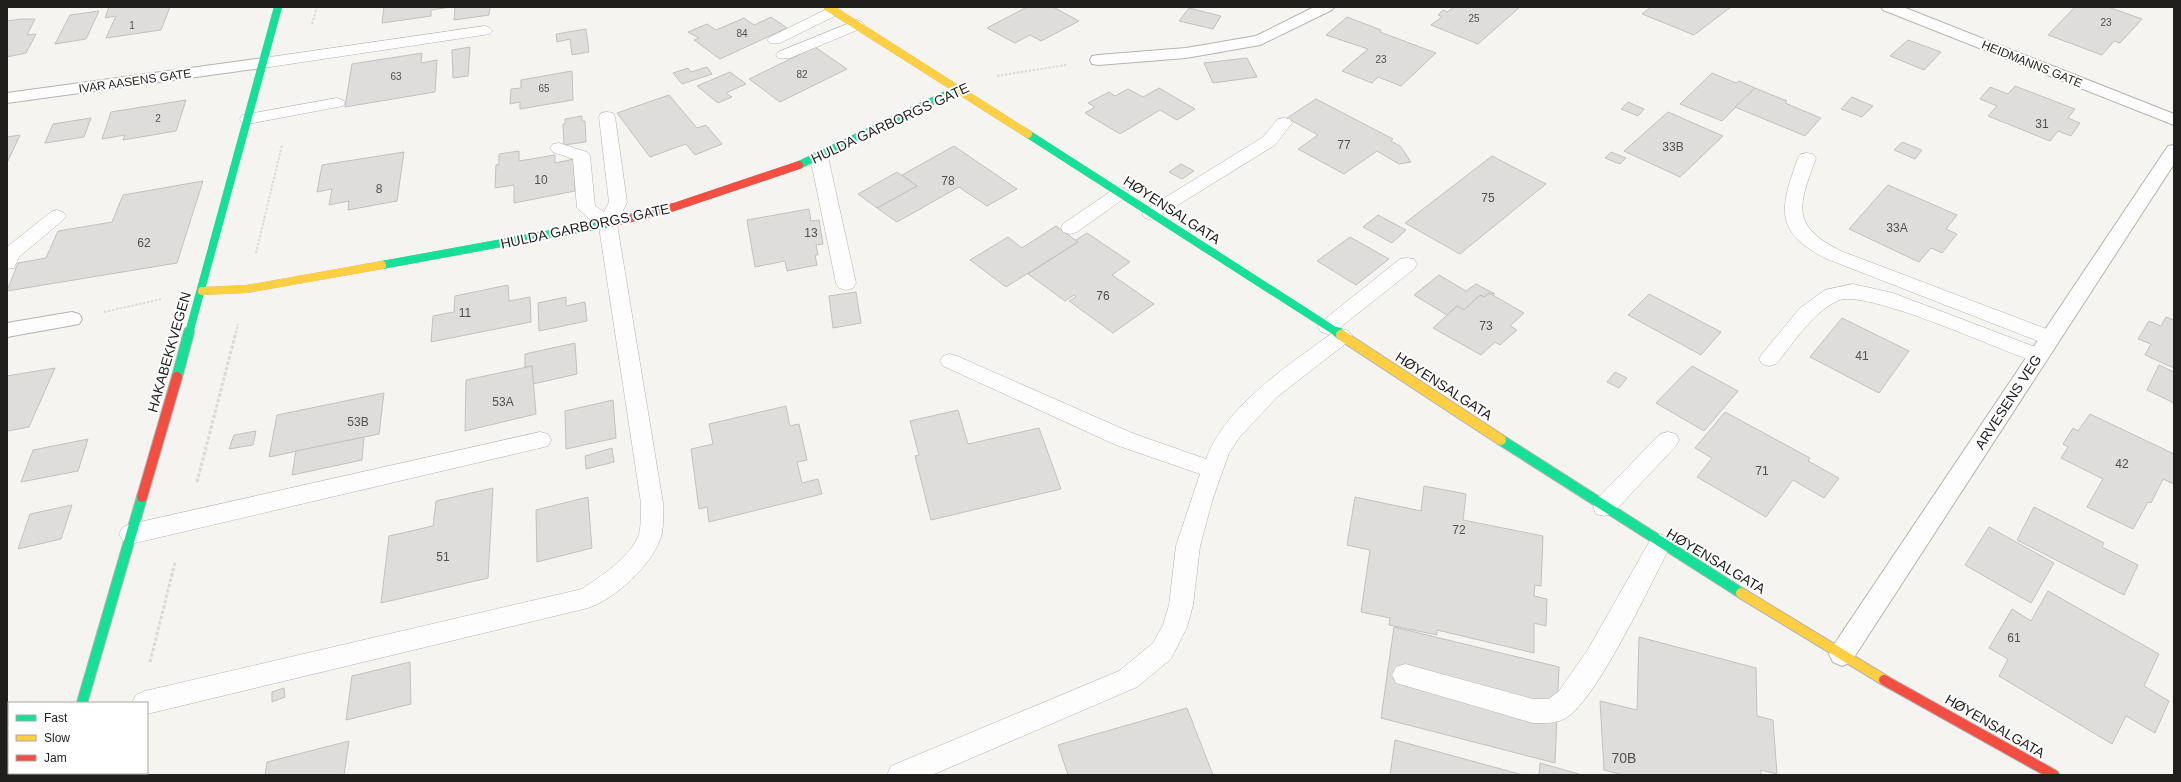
<svg xmlns="http://www.w3.org/2000/svg" width="2181" height="782" viewBox="0 0 2181 782" font-family="Arial,sans-serif">
<rect width="100%" height="100%" fill="#f6f4f1"/>
<!-- building -->
<g fill="#dfdddb" stroke="#c3c1c0">
<path d="M109 7H170L161 30 106 38 116 16 105 18Z"/>
<path d="M384 7H451L431 10V16L382 23Z"/>
<path d="M455 7H490L489 15 454 20Z"/>
<path d="M1027 7H1053L1079 21 1041 41 1030 35 1015 43 987 28Z"/>
<path d="M1454 7H1520L1478 44 1431 25 1442 17 1438 15 1443 10 1447 12Z"/>
<path d="M1651 7H1731L1694 35 1642 14Z"/>
<path d="M2075 7H2108L2142 19 2120 43 2114 41 2102 55 2048 35Z"/>
<path d="M1189 8 1221 16 1213 29 1179 21Z"/>
<path d="M99 11 86 39 55 44 70 15Z"/>
<path d="M771 17 787 28 720 59 694 40 699 38 688 32 707 24 716 30 744 18 754 25Z"/>
<path d="M1347 17 1381 30 1380 32 1436 53 1401 86 1378 77 1372 83 1342 71 1368 49 1326 35Z"/>
<path d="M21 19H35L27 35 36 34 26 53 7 57V21Z"/>
<path d="M586 29 589 52 572 55 570 39 557 42 556 34Z"/>
<path d="M1908 40 1941 52 1924 70 1890 56Z"/>
<path d="M470 47 468 76 453 78 452 50Z"/>
<path d="M815 47 847 69 780 102 749 79Z"/>
<path d="M422 53 421 63 437 60 435 92 345 107 352 64Z"/>
<path d="M1247 58 1257 77 1213 83 1204 63Z"/>
<path d="M707 67 712 74 682 84 673 73 688 68 691 72Z"/>
<path d="M572 71 573 100 520 109V102L510 104 511 89 521 88V80Z"/>
<path d="M730 72 746 84 726 93 732 97 718 103 697 86Z"/>
<path d="M1712 73 1736 83 1739 81 1755 88 1722 121 1680 104Z"/>
<path d="M2015 86 2075 109 2068 118 2080 123 2071 136 2058 131 2050 141 1988 116 1997 106 1980 99 1990 87 2008 94Z"/>
<path d="M1159 88 1195 109 1177 120 1160 110 1120 134 1085 113 1095 107 1088 103 1109 92 1115 96 1128 89 1143 97Z"/>
<path d="M1755 88 1787 101 1785 103 1821 118 1805 136 1735 107Z"/>
<path d="M669 95 697 128 706 125 722 144 695 155 686 144 650 157 617 113Z"/>
<path d="M1852 97 1873 106 1862 117 1841 109Z"/>
<path d="M1316 99 1393 139 1391 141 1400 146 1411 162 1399 164 1377 151 1344 174 1298 149 1318 135 1287 118Z"/>
<path d="M186 100 176 131 123 140 125 135 102 139 111 112Z"/>
<path d="M1628 102 1644 109 1638 116 1621 109Z"/>
<path d="M1668 112 1723 136 1680 177 1624 151Z"/>
<path d="M582 116V121H585L586 142 564 145 563 124H565V119Z"/>
<path d="M91 118 84 137 45 143 53 124Z"/>
<path d="M20 135 7 163V137Z"/>
<path d="M1902 142 1922 150 1915 159 1894 150Z"/>
<path d="M954 146 1017 189 987 206 959 187 897 222 877 208 917 186 902 175Z"/>
<path d="M519 151V161L555 155V163L574 159 575 191 514 203V185L495 188 496 165 499 164V154Z"/>
<path d="M404 152 397 201 348 210 349 201 329 205 332 189 317 192 322 165Z"/>
<path d="M1611 152 1626 158 1620 164 1605 158Z"/>
<path d="M1492 156 1546 184 1460 254 1405 223Z"/>
<path d="M1181 164 1194 171 1182 179 1169 172Z"/>
<path d="M897 172 917 186 877 208 858 194Z"/>
<path d="M203 181 177 263 7 291 18 263 46 258 58 231 112 222 123 195Z"/>
<path d="M1888 185 1957 215 1946 229 1957 234 1942 253 1931 248 1919 262 1849 229Z"/>
<path d="M809 209 811 221 819 220 823 244 816 245 818 255H815L817 265 787 271 785 261 755 267 747 220Z"/>
<path d="M1378 215 1406 230 1392 243 1363 227Z"/>
<path d="M1056 226 1078 242 1006 287 970 260 1008 237 1022 248Z"/>
<path d="M1087 233 1130 262 1112 275 1154 304 1113 333 1069 301 1076 297 1074 295 1065 301 1028 274 1078 242 1076 240Z"/>
<path d="M1350 237 1389 259 1356 285 1317 261Z"/>
<path d="M1439 275 1466 291 1476 284 1495 294 1489 293 1484 297 1480 295 1464 310 1457 306 1447 315 1414 295Z"/>
<path d="M508 285 509 301 530 297 531 322 431 342 433 316 454 312 455 296Z"/>
<path d="M856 292 861 323 833 328 829 296Z"/>
<path d="M1489 293 1524 313 1510 326 1517 330 1500 345 1495 342 1481 355 1433 328 1457 306 1464 310 1480 295 1484 297Z"/>
<path d="M1649 294 1721 332 1701 355 1628 315Z"/>
<path d="M566 297V306L585 302 587 321 539 331 538 303Z"/>
<path d="M2166 317 2174 320V368L2145 355 2151 344 2138 339 2149 321 2161 326Z"/>
<path d="M1842 318 1909 351 1879 393 1810 357Z"/>
<path d="M575 343 577 374 533 384 532 366 525 367V354Z"/>
<path d="M2159 365 2174 372V403L2147 390Z"/>
<path d="M532 366 536 414 465 431 466 380Z"/>
<path d="M1692 366 1738 391 1704 431 1656 403Z"/>
<path d="M55 368 29 427 7 431V376Z"/>
<path d="M1615 372 1627 378 1619 388 1607 382Z"/>
<path d="M384 393 379 434 269 457 277 415Z"/>
<path d="M613 400 616 438 566 449 565 411Z"/>
<path d="M786 406 790 426 799 424 807 460 797 462 802 483 818 479 822 494 709 522 707 507 699 509 691 449 713 444 709 424Z"/>
<path d="M958 410 968 444 1039 428 1061 489 931 520 915 456 919 455 910 421Z"/>
<path d="M1725 412 1810 458 1808 461 1839 478 1824 498 1793 480 1766 517 1697 477 1712 458 1695 448Z"/>
<path d="M2090 414 2174 454V484L2163 479 2151 503 2148 502 2133 529 2087 507 2103 479 2061 458 2068 447 2063 444 2073 428 2078 431Z"/>
<path d="M256 431 253 445 229 449 234 435Z"/>
<path d="M364 437 362 460 292 475 296 451Z"/>
<path d="M88 439 78 471 21 482 33 450Z"/>
<path d="M612 448 614 462 586 469 585 456Z"/>
<path d="M1424 486 1466 494 1463 520 1543 536 1541 586 1535 585 1534 596 1547 599 1546 626 1534 623V653L1437 630V635L1389 625 1390 618 1361 612 1370 550 1347 545 1355 497 1421 511Z"/>
<path d="M493 488 488 578 381 603 389 536 433 526 436 501Z"/>
<path d="M588 497 592 548 537 562 536 510Z"/>
<path d="M72 505 61 539 18 549 30 514Z"/>
<path d="M2034 507 2104 543 2102 547 2138 565 2124 595 2017 540Z"/>
<path d="M1989 527 2054 563 2031 603 1965 565Z"/>
<path d="M2048 591 2159 654 2144 686 2169 701 2155 733 2126 716 2112 744 1999 676 2008 659 1989 648 2012 609 2031 621Z"/>
<path d="M1394 627 1559 667 1555 763 1381 718Z"/>
<path d="M1639 637 1756 668 1757 716 1773 720 1777 774 1761 770V775H1623L1604 770 1600 701 1637 710Z"/>
<path d="M410 662 411 704 346 720 352 676Z"/>
<path d="M284 688 285 697 272 702V692Z"/>
<path d="M1187 708 1213 775H1068L1058 745Z"/>
<path d="M1395 740 1523 775H1390Z"/>
<path d="M349 741 344 775H265L267 762Z"/>
<path d="M1540 763 1582 775H1539Z"/>
</g>
<g fill="none" stroke-linecap="round" stroke-linejoin="round">
<!-- lane casing -->
<g stroke="#b5b3b1" stroke-width="1">
<g id="lane">
<path d="M836 7 842 11 839 14 780 43H770L767 40 770 37 829 8Z"/>
<path d="M857 20 862 22 865 25 862 28 790 58H778L776 55 778 52Z"/>
<path d="M485 26 490 28 493 31 490 34 263 68 257 66 255 63 257 60 263 58Z"/>
<path d="M337 98 343 100 345 103 343 106 248 124 242 123 240 119 242 115 248 114Z"/>
<path d="M607 112 613 113 615 117 627 202 617 224 663 503C663 514 664 526 661 537 652 565 615 599 588 608L147 714V703H132L136 695 145 691 582 589C601 576 628 559 638 537 642 527 640 514 641 503L599 227 577 208 573 159 553 152 550 148 553 144 559 143 587 152 590 156 595 206 604 212 609 202 599 117 601 113Z"/>
<path d="M1284 118 1290 119 1292 123 1275 145 1157 218 1151 220 1145 218 1142 214 1145 210 1263 137 1278 119Z"/>
<path d="M819 152 825 153 828 157 856 283 853 288 846 290 839 288 836 283 810 157 813 153Z"/>
<path d="M1807 153 1813 154 1816 158C1799 205 1789 225 1841 251L2057 333 2060 338 2057 343 2050 345 2043 343 1827 259C1773 232 1780 208 1798 158L1801 154Z"/>
<path d="M1120 187 1126 189 1129 193 1126 197 1077 232 1070 234 1063 232 1061 228 1063 224 1114 189Z"/>
<path d="M57 210 63 212 66 216 63 220 19 257 14 268 7 269V247L51 212Z"/>
<path d="M1407 258 1414 259 1417 264 1414 269 1337 330 1342 329 1349 331 1352 336 1349 341 1277 397 1239 438 1229 453 1213 498 1200 546 1193 605 1187 627 1171 659 1137 687 932 775H887L891 766 1119 671 1153 643 1163 625 1169 605 1176 546 1200 474 1116 445 943 366 940 361 943 356 950 354 957 356 1132 433 1206 459C1226 405 1288 366 1332 333L1328 334 1321 332 1318 327 1321 322 1400 259Z"/>
<path d="M1853 284 1893 293 2046 351 2049 356 2046 361 2039 363C2002 352 1865 287 1837 301 1811 314 1794 343 1776 364L1769 366 1762 364 1759 359 1762 354 1800 308 1825 290Z"/>
<path d="M540 432 548 434 551 440 548 446 540 448 131 544 123 541 119 534 123 527 131 524Z"/>
<path d="M1668 432 1676 434 1679 440 1676 446 1612 514 1604 516 1596 514 1593 507 1596 500 1660 434Z"/>
<path d="M1660 534 1668 537 1672 544 1668 551C1649 587 1597 699 1566 718 1555 724 1545 723 1533 723L1396 683 1392 675 1396 667 1405 664 1533 699H1549L1559 691 1587 651 1652 537Z"/>
</g>
</g>
<!-- street casing -->
<g stroke="#b5b3b1" stroke-width="2">
<g id="street">
<path d="M1314 7H1334L1332 10 1260 45 1186 58 1098 65 1092 64 1090 60 1092 56 1098 55 1186 48 1256 36Z"/>
<path d="M1881 7H1903L2174 114V125L1883 10Z"/>
<path d="M263 58 269 59 271 63 269 67 7 103V93Z"/>
<path d="M2174 145V164L1851 662 1842 666 1833 662 1829 654 1833 646 2168 146Z"/>
<path d="M72 312 79 314 82 319 79 324 7 337V323Z"/>
<path d="M9 708V734L7 735V709Z"/>
</g>
</g>
<!-- fast-far1 casing -->
<g stroke="#b5b3b1" stroke-width="8">
<g id="fast-far1">
<path d="M1028 134 1338 333"/>
<path d="M799 165 958 89"/>
<path d="M382 265 611 223"/>
<path d="M189 333 278 7"/>
</g>
</g>
<!-- fast casing -->
<g stroke="#b5b3b1" stroke-width="12">
<g id="fast">
<path d="M1337 332 1341 335"/>
<path d="M177 377 189 332"/>
<path d="M1501 440 1741 593"/>
<path d="M82 703 142 497"/>
<path d="M63 773V775"/>
</g>
</g>
<!-- slow-far1 casing -->
<g stroke="#b5b3b1" stroke-width="8">
<g id="slow-far1">
<path d="M828 7 1028 134"/>
<path d="M202 291 247 289 382 265"/>
</g>
</g>
<!-- slow casing -->
<g stroke="#b5b3b1" stroke-width="12">
<g id="slow">
<path d="M1341 335 1501 440"/>
<path d="M1741 593 1884 680"/>
</g>
</g>
<!-- jam-far1 casing -->
<g stroke="#b5b3b1" stroke-width="8">
<path id="jam-far1" d="M611 223 674 207 799 165"/>
</g>
<!-- jam casing -->
<g stroke="#b5b3b1" stroke-width="12">
<g id="jam">
<path d="M142 497 177 377"/>
<path d="M1884 680 2054 775"/>
</g>
</g>
<!-- path-far1 -->
<g stroke="#dadad8" stroke-width="2" stroke-dasharray="2.5 1.5" stroke-linecap="butt">
<path d="M312 24 317 7"/>
<path d="M997 76 1066 65"/>
<path d="M256 253 282 145"/>
<path d="M104 312 162 299"/>
<path d="M236 333 238 324"/>
</g>
<!-- path -->
<g stroke="#dadad8" stroke-width="3" stroke-dasharray="3.5 2" stroke-linecap="butt">
<path d="M197 482 236 332"/>
<path d="M150 662 175 562"/>
<path d="M122 775 123 773"/>
</g>
<!-- lane -->
<use href="#lane" fill="#fefdfd" fill-rule="evenodd"/>
<!-- street -->
<use href="#street" fill="#fefdfd" fill-rule="evenodd"/>
<!-- fast-far1 -->
<use href="#fast-far1" stroke="#16e098" stroke-width="8"/>
<!-- fast -->
<use href="#fast" stroke="#16e098" stroke-width="10"/>
<!-- slow-far1 -->
<use href="#slow-far1" stroke="#ffcf43" stroke-width="8"/>
<!-- slow -->
<use href="#slow" stroke="#ffcf43" stroke-width="10"/>
<!-- jam-far1 -->
<use href="#jam-far1" stroke="#f24e42" stroke-width="8"/>
<!-- jam -->
<use href="#jam" stroke="#f24e42" stroke-width="10"/>
</g>
<g text-anchor="middle" dominant-baseline="central" stroke-width="4" stroke-linejoin="round" paint-order="stroke">
<!-- far-number labels -->
<g font-size="10" fill="#51504e">
<text x="1474" y="18">25</text>
<text x="2106" y="22">23</text>
<text x="132" y="25">1</text>
<text x="742" y="33">84</text>
<text x="1381" y="59">23</text>
<text x="802" y="74">82</text>
<text x="396" y="76">63</text>
<text x="544" y="88">65</text>
<text x="158" y="118">2</text>
</g>
<!-- far-street labels -->
<g font-size="12" fill="#1f1e1c" stroke="#fff">
<text transform="translate(2032 64) rotate(22)">HEIDMANNS GATE</text>
<text transform="translate(135 81) rotate(-8)">IVAR AASENS GATE</text>
</g>
<!-- number labels -->
<g font-size="12" fill="#51504e">
<text x="2042" y="124">31</text>
<text x="1344" y="145">77</text>
<text x="1673" y="147">33B</text>
<text x="541" y="180">10</text>
<text x="948" y="181">78</text>
<text x="379" y="189">8</text>
<text x="1488" y="198">75</text>
<text x="1897" y="228">33A</text>
<text x="811" y="233">13</text>
<text x="144" y="243">62</text>
<text x="1103" y="296">76</text>
<text x="465" y="313">11</text>
<text x="1486" y="326">73</text>
<text x="1862" y="356">41</text>
<text x="503" y="402">53A</text>
<text x="358" y="422">53B</text>
<text x="2122" y="464">42</text>
<text x="1762" y="471">71</text>
<text x="1459" y="530">72</text>
<text x="443" y="557">51</text>
<text x="2014" y="638">61</text>
</g>
<!-- street labels -->
<g font-size="14" fill="#1f1e1c" stroke="#fff">
<text transform="translate(890 123) rotate(-25)">HULDA GARBORGS GATE</text>
<text transform="translate(1172 210) rotate(33)">HØYENSALGATA</text>
<text transform="translate(585 226) rotate(-12)">HULDA GARBORGS GATE</text>
<text transform="translate(169 352) rotate(-74)">HAKABEKKVEGEN</text>
<text transform="translate(1444 386) rotate(33)">HØYENSALGATA</text>
<text transform="translate(2008 402) rotate(-57)">ARVESENS VEG</text>
<text transform="translate(1716 561) rotate(31)">HØYENSALGATA</text>
<text transform="translate(1995 726) rotate(30)">HØYENSALGATA</text>
</g>
<!-- near-number labels -->
<g font-size="14" fill="#51504e">
<text x="1624" y="758">70B</text>
</g>
</g>
<!-- border -->
<rect width="2181" height="782" fill="none" stroke="#1f1e1c" stroke-width="16"/>
<!-- legend -->
<rect x="8" y="702" width="140" height="72" fill="#ffffff" stroke="#a5a5a4"/>
<rect x="16" y="715" width="20" height="6" fill="#16e098" stroke="#a5a5a4"/>
<text x="44" y="722" font-size="12" fill="#1f1e1c">Fast</text>
<rect x="16" y="735" width="20" height="6" fill="#ffcf43" stroke="#a5a5a4"/>
<text x="44" y="742" font-size="12" fill="#1f1e1c">Slow</text>
<rect x="16" y="755" width="20" height="6" fill="#f24e42" stroke="#a5a5a4"/>
<text x="44" y="762" font-size="12" fill="#1f1e1c">Jam</text>
</svg>
